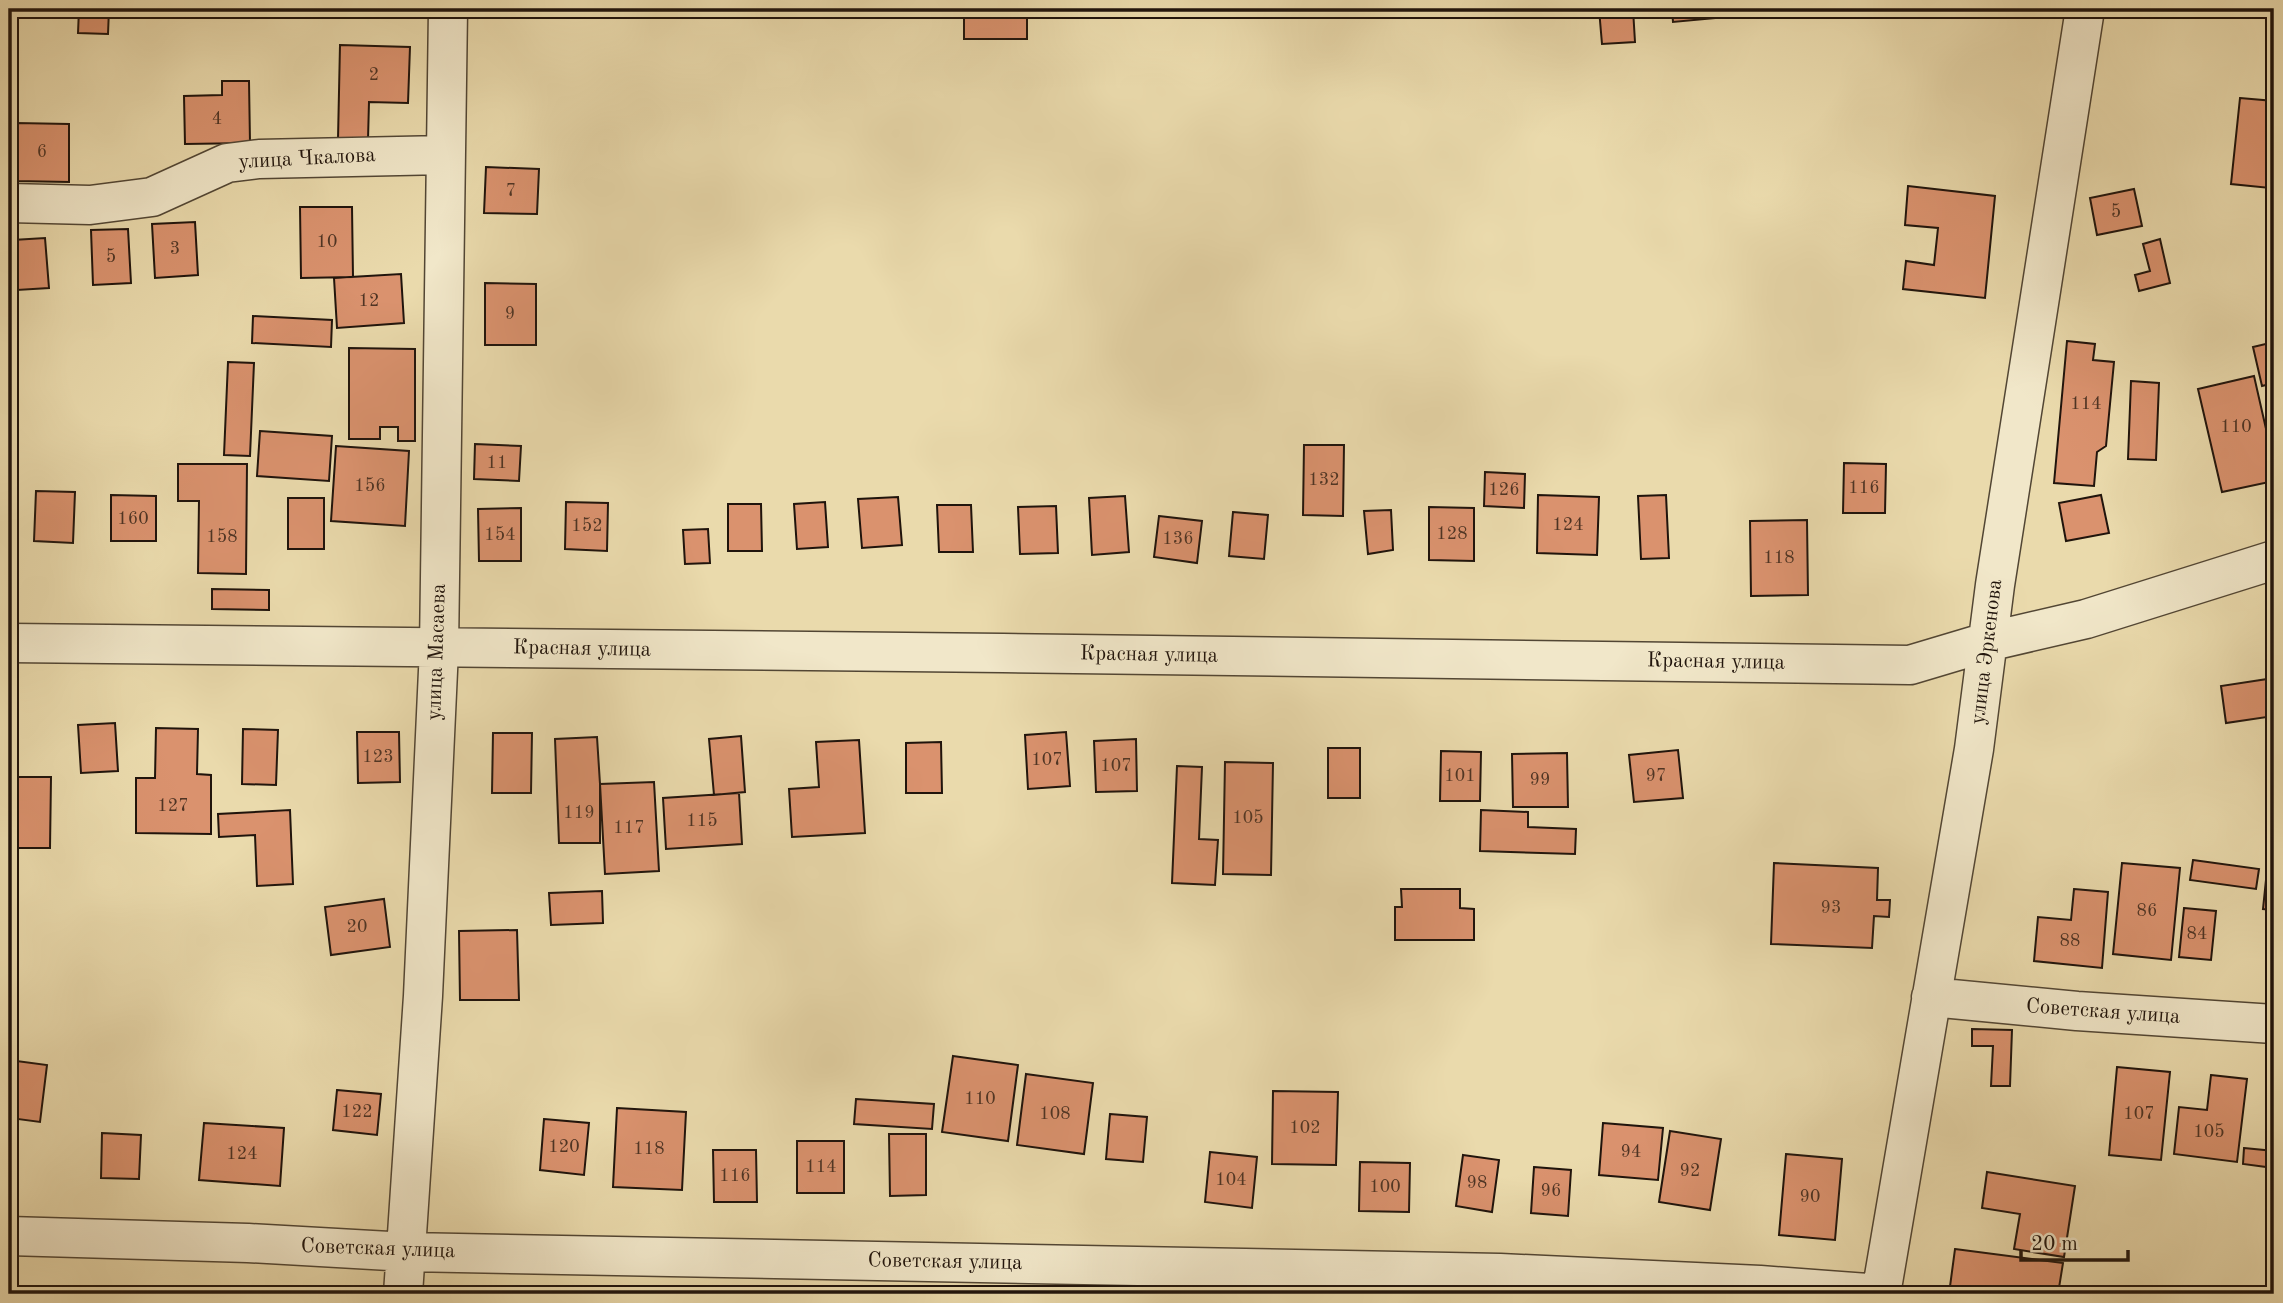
<svg xmlns="http://www.w3.org/2000/svg" width="2283" height="1303" viewBox="0 0 2283 1303" font-family="'Old Standard TT',serif">
<rect width="100%" height="100%" fill="#eadaac"/>
<filter id="stains"><feTurbulence type="fractalNoise" baseFrequency=".00286" numOctaves="4"/><feColorMatrix values="0 0 0 0 .2 0 0 0 0 .09 0 0 0 0 .02 0 0 0 .5 -.17"/></filter>
<radialGradient id="worn" r=".72"><stop offset=".6" stop-color="#630" stop-opacity="0"/><stop offset="1" stop-color="#630" stop-opacity=".3"/></radialGradient>
<!-- building -->
<path fill="#da926e" stroke="#20140c" stroke-width="2" d="M79 9H109L108 34 78 33Z
M964 9H1027V39H964Z
M1408 9H1488V14L1408 11Z
M1599 9H1633L1635 42 1602 44Z
M1672 9H1758V14L1673 22Z
M1767 9H1810V18L1767 17Z
M340 45 410 47 408 103 369 102 368 140 338 139Z
M222 81H249L250 143 185 144 184 96 222 95Z
M2240 98 2274 101V143L2270 188 2231 184Z
M16 123 69 124V182L16 181Z
M486 167 539 169 537 214 484 213Z
M1908 186 1995 196 1985 298 1903 289 1906 261 1934 265 1938 228 1905 225Z
M2134 189 2142 226 2097 235 2090 198Z
M300 207H352L353 277 301 278Z
M195 222 198 275 155 278 152 224Z
M128 229 131 283 93 285 91 230Z
M45 238 49 288 17 290 13 240Z
M2160 239 2170 283 2139 291 2135 275 2150 271 2143 244Z
M401 274 404 323 337 328 334 278Z
M485 283 536 284V345H485Z
M253 316 332 320 331 347 252 343Z
M2067 341 2095 344 2093 360 2114 362 2106 446 2097 452 2094 486 2054 483Z
M2274 342V383L2262 386 2253 347Z
M349 348 415 349V441H398V427H380V439H349Z
M228 362 254 363 250 456 224 455Z
M2254 376 2274 464V481L2222 492 2198 389Z
M2131 381 2159 383 2156 460 2128 459Z
M260 431 332 436 329 481 257 476Z
M475 444 521 446 519 481 474 479Z
M1304 445H1344L1343 516 1303 515Z
M336 446 409 451 405 526 331 521Z
M1844 463 1886 464 1885 513H1843Z
M178 464H247L246 574 198 573 199 501H178Z
M1485 472 1525 474 1524 508 1484 506Z
M36 491 75 492 73 543 34 541Z
M111 495 156 496V541H111Z
M1538 495 1599 497 1597 555 1537 553Z
M1666 495 1669 558 1641 559 1638 496Z
M2101 495 2109 533 2066 541 2059 503Z
M1125 496 1129 552 1092 555 1089 498Z
M898 497 902 545 862 548 858 499Z
M288 498H324V549H288Z
M566 502 608 503 607 551 565 549Z
M825 502 828 547 797 549 794 504Z
M728 504H761L762 551H728Z
M937 505H971L973 552H939Z
M1056 506 1058 553 1020 554 1018 507Z
M1429 507 1474 508V561L1429 560Z
M521 508V561H479L478 509Z
M1391 510 1393 550 1368 554 1364 511Z
M1233 512 1268 515 1264 559 1229 556Z
M1159 516 1202 521 1197 563 1154 557Z
M1807 520 1808 595 1751 596 1750 521Z
M708 529 710 563 685 564 683 530Z
M212 589 269 590V610L212 609Z
M2274 678V716L2226 723 2221 686Z
M115 723 118 771 81 773 78 725Z
M156 728 198 729 197 774 211 775V834L136 833V778H155Z
M243 729 278 730 276 785 242 784Z
M357 732H399L400 782 358 783Z
M1066 732 1070 786 1028 789 1025 735Z
M493 733H532L531 793H492Z
M741 736 745 792 714 795 709 739Z
M597 737 600 784V843H559L555 739Z
M1136 739 1137 791 1096 792 1094 741Z
M859 740 865 833 792 837 789 789 819 787 816 742Z
M941 742 942 793H906V743Z
M1328 748H1360V798H1328Z
M1678 750 1683 798 1634 802 1629 755Z
M1441 751 1481 752 1480 801H1440Z
M1567 753 1568 807H1513L1512 754Z
M1225 762 1273 763 1271 875 1223 874Z
M9 764H16V777H51L50 848H9Z
M1177 766 1202 767 1199 839 1218 840 1215 885 1172 883Z
M654 782 659 871 605 874 600 784Z
M739 793 742 844 666 849 663 798Z
M290 810 293 884 257 886 255 835 219 837 218 814Z
M1481 810 1528 812V827L1576 829 1575 854 1480 851Z
M2271 831H2274V910L2263 909Z
M2193 860 2259 869 2256 889 2190 880Z
M1774 863 1878 868 1877 900H1890L1889 917 1874 916 1872 948 1771 944Z
M2122 863 2180 868 2171 960 2113 954Z
M1401 889H1460V908L1474 909V940H1395V907H1402Z
M2074 889 2108 892 2102 968 2034 961 2038 917 2071 920Z
M602 891 603 923 551 925 549 893Z
M384 899 390 947 331 955 325 907Z
M2184 908 2216 911 2211 960 2179 957Z
M517 930 519 1000H460L459 931Z
M1972 1029 2012 1030 2010 1086H1991L1993 1046H1972Z
M953 1056 1018 1065 1008 1141 942 1132Z
M9 1060 47 1065 40 1122 10 1118 13 1089 9 1088Z
M2117 1067 2170 1072 2161 1160 2109 1155Z
M1026 1074 1093 1083 1084 1154 1017 1145Z
M2211 1075 2247 1079 2237 1162 2174 1154 2179 1107 2207 1110Z
M337 1090 381 1094 377 1135 333 1130Z
M1273 1091 1338 1092 1336 1165 1272 1164Z
M856 1099 934 1104 932 1129 854 1124Z
M617 1108 686 1112 682 1190 613 1187Z
M1110 1114 1147 1117 1143 1162 1106 1159Z
M544 1119 589 1123 584 1175 540 1170Z
M9 1122 17 1123 10 1180H9Z
M204 1123 284 1128 280 1186 199 1180Z
M1603 1123 1663 1128 1658 1180 1599 1175Z
M1670 1131 1721 1139 1710 1210 1659 1202Z
M102 1133 141 1135 139 1179 101 1178Z
M889 1134H926V1195L890 1196Z
M797 1141H844V1193H797Z
M2244 1148 2274 1151V1168L2243 1164Z
M713 1150H756L757 1202H714Z
M1210 1152 1257 1157 1252 1208 1205 1202Z
M1786 1154 1842 1159 1835 1240 1779 1235Z
M1463 1155 1499 1160 1492 1212 1456 1206Z
M1360 1162 1410 1163 1409 1212 1359 1211Z
M1534 1167 1571 1170 1568 1216 1531 1213Z
M1987 1172 2075 1186 2064 1257 2014 1249 2020 1214 1982 1208Z
M1955 1249 2063 1263 2058 1294H1949Z"/>
<g fill="none" stroke-linecap="round" stroke-linejoin="round">
<defs>
<path id="minor" d="M9 203 90 205 152 197 227 163 259 159 445 155
M9 643 1003 653 1910 665 1987 642 2086 619 2274 560
M1931 997 2077 1011 2274 1024
M9 1236 248 1243 407 1252 1500 1273 1760 1285 1881 1294
M403 1294 423 996 439 649 448 9
M1881 1294 1974 749 1995 585 2085 9"/>
</defs>
<!-- minor casing -->
<use href="#minor" stroke="#524634" stroke-width="41"/>
<!-- minor -->
<use href="#minor" stroke="#f1e7c9" stroke-width="38"/>
</g>
<g text-anchor="middle" dominant-baseline="central" stroke-width="6" stroke-linejoin="round" paint-order="stroke">
<!-- number labels -->
<g font-size="18" fill="#4e3424">
<text x="374" y="75">2</text>
<text x="217" y="119">4</text>
<text x="42" y="152">6</text>
<text x="511" y="191">7</text>
<text x="2116" y="212">5</text>
<text x="327" y="242">10</text>
<text x="175" y="249">3</text>
<text x="111" y="257">5</text>
<text x="369" y="301">12</text>
<text x="510" y="314">9</text>
<text x="2086" y="404">114</text>
<text x="2236" y="427">110</text>
<text x="497" y="463">11</text>
<text x="1324" y="480">132</text>
<text x="370" y="486">156</text>
<text x="1864" y="488">116</text>
<text x="1504" y="490">126</text>
<text x="133" y="519">160</text>
<text x="1568" y="525">124</text>
<text x="587" y="526">152</text>
<text x="1452" y="534">128</text>
<text x="500" y="535">154</text>
<text x="222" y="537">158</text>
<text x="1178" y="539">136</text>
<text x="1779" y="558">118</text>
<text x="378" y="757">123</text>
<text x="1047" y="760">107</text>
<text x="1116" y="766">107</text>
<text x="1460" y="776">101</text>
<text x="1656" y="776">97</text>
<text x="1540" y="780">99</text>
<text x="173" y="806">127</text>
<text x="579" y="813">119</text>
<text x="1248" y="818">105</text>
<text x="702" y="821">115</text>
<text x="629" y="828">117</text>
<text x="1831" y="908">93</text>
<text x="2147" y="911">86</text>
<text x="357" y="927">20</text>
<text x="2197" y="934">84</text>
<text x="2070" y="941">88</text>
<text x="980" y="1099">110</text>
<text x="357" y="1112">122</text>
<text x="1055" y="1114">108</text>
<text x="2139" y="1114">107</text>
<text x="1305" y="1128">102</text>
<text x="2209" y="1132">105</text>
<text x="564" y="1147">120</text>
<text x="649" y="1149">118</text>
<text x="1631" y="1152">94</text>
<text x="242" y="1154">124</text>
<text x="821" y="1167">114</text>
<text x="1690" y="1171">92</text>
<text x="735" y="1176">116</text>
<text x="1231" y="1180">104</text>
<text x="1477" y="1183">98</text>
<text x="1385" y="1187">100</text>
<text x="1551" y="1191">96</text>
<text x="1810" y="1197">90</text>
</g>
<!-- street labels -->
<g font-size="21" fill="#20140c" stroke="#f1e7c9">
<text transform="translate(307 159) rotate(-3)">улица Чкалова</text>
<text transform="translate(582 649) rotate(1)">Красная улица</text>
<text transform="translate(437 652) rotate(-88)">улица Масаева</text>
<text transform="translate(1987 652) rotate(-83)">улица Эркенова</text>
<text transform="translate(1149 655) rotate(1)">Красная улица</text>
<text transform="translate(1716 662) rotate(1)">Красная улица</text>
<text transform="translate(2103 1012) rotate(4)">Советская улица</text>
<text transform="translate(378 1249) rotate(2)">Советская улица</text>
<text transform="translate(945 1262) rotate(1)">Советская улица</text>
</g>
</g>
<!-- margin -->
<rect width="2283" height="1303" fill="none" stroke="#eadaac" stroke-width="35"/>
<rect x="10" y="10" width="2262" height="1282" fill="none" stroke="#20140c" stroke-width="3.5"/>
<rect x="18" y="18" width="2248" height="1268" fill="none" stroke="#20140c" stroke-width="2"/>
<!-- scale -->
<path d="M2021 1250v10h107v-10" fill="none" stroke="#20140c" stroke-width="3.5"/>
<text x="2031" y="1250" font-size="21" fill="#20140c" stroke="#f1e7c9" stroke-width="5" paint-order="stroke">20 m</text>
<rect width="100%" height="100%" filter="url(#stains)"/>
<rect width="100%" height="100%" fill="url(#worn)"/>
</svg>
